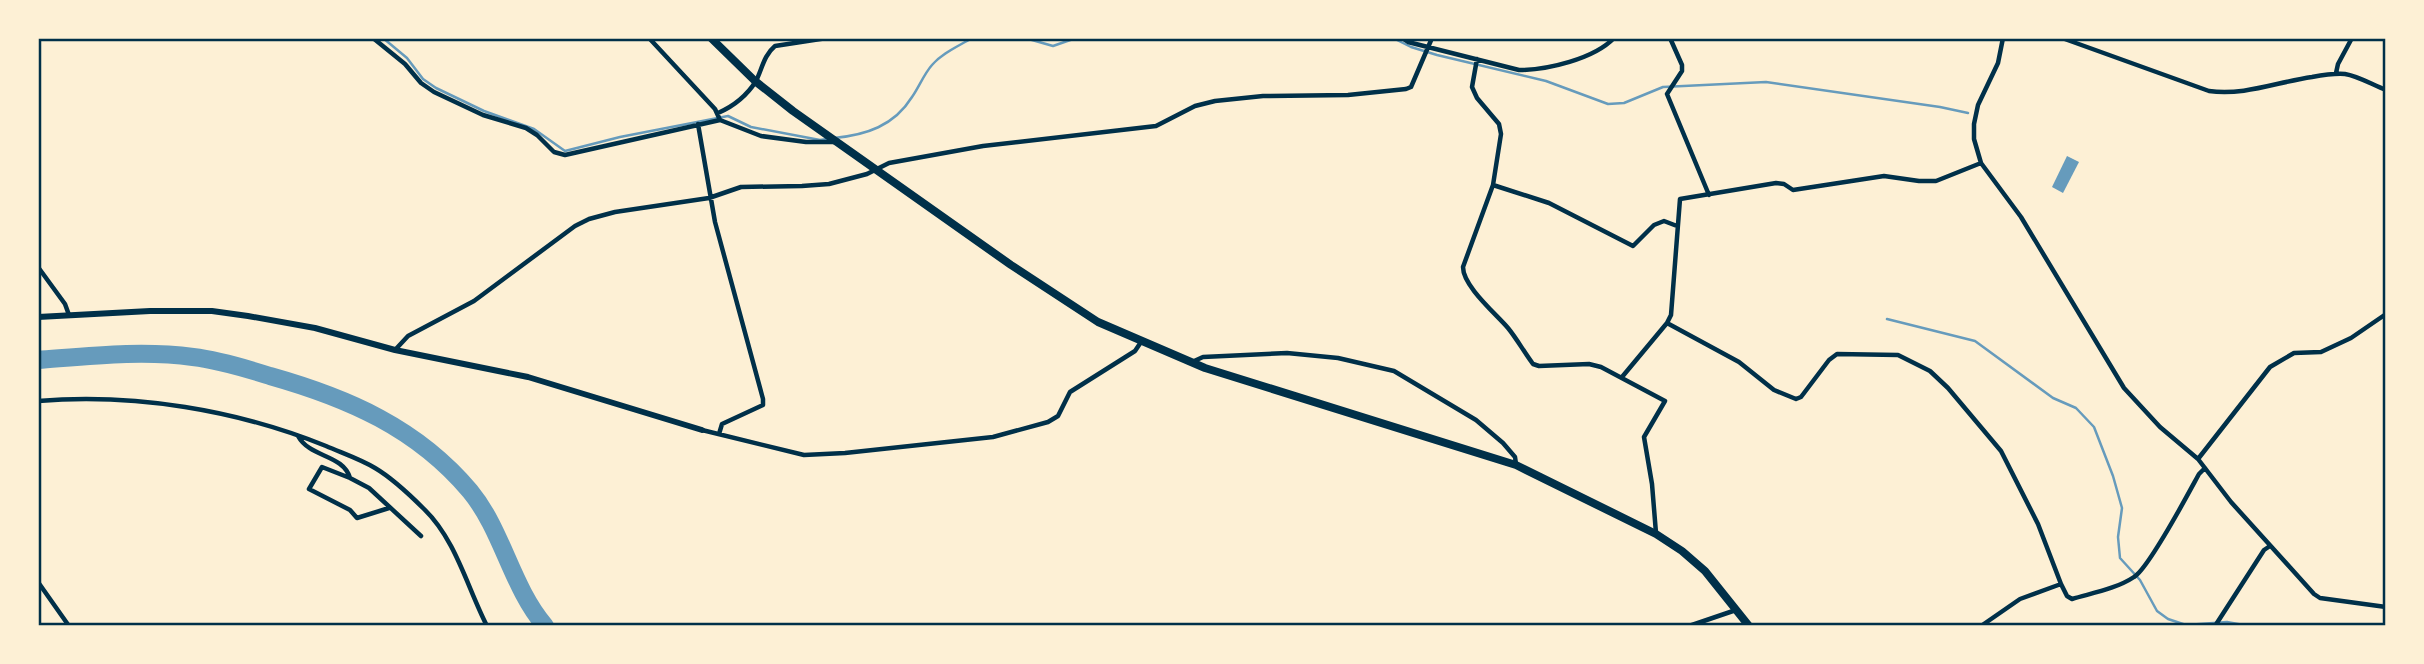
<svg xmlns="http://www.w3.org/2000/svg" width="2424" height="664" viewBox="0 0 2424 664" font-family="'PT Sans Narrow',sans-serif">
<rect width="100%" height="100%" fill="#fdf0d5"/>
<!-- water -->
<path fill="#669bbc" d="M2067 156 2079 162 2063 193 2052 187Z"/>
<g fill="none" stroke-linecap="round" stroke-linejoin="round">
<!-- stream -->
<path stroke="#669bbc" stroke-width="2.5" d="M383 38 407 58 423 79 436 88 484 111 534 129 565 151 620 137 728 116 751 127 820 140 827 139
M1025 38 1053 46 1076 38
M1393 38 1411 47 1437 55 1546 81 1608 104 1624 103 1663 87 1766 82 1940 107 1968 113
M834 138C866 135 894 126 912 97 919 87 924 74 932 65 942 53 959 46 972 38
M1887 319 1975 341 2053 398 2076 408 2094 427 2113 476 2122 508 2118 537 2120 558 2140 580 2157 611 2168 619 2186 625 2227 622 2249 626"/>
<!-- river -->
<path stroke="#669bbc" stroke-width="18" d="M38 360C90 356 142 350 193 357 219 360 245 368 270 376 348 398 417 428 470 491 503 531 511 586 545 626"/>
<!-- minor -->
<path stroke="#003049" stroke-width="4.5" d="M373 38 405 64 421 83 434 92 483 115 526 128 537 135 554 152 565 155 720 120 761 136 806 142H835
M649 38 715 109 720 120
M1402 38 1408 42 1519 70C1547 70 1594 59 1614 38
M1670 38 1682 65V71L1667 94 1709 195
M2003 38 1998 63 1978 105 1974 124V139L1981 163 2021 217 2124 388 2160 427 2198 459 2231 502 2314 594 2320 598 2386 607
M2062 38 2209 91C2244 96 2277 82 2312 77 2323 75 2334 73 2345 74 2358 76 2373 85 2386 90
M1477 59 1472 87 1477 98 1499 124 1501 134 1493 185 1463 267C1463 286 1495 313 1508 328 1517 339 1524 352 1533 364L1539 366 1589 364 1601 367 1665 401 1644 437 1652 484 1656 533
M2336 73 2338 64 2352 38
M718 113C734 106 746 97 756 81 762 69 764 55 775 46L827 38
M698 124 715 222 763 399V405L722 424 719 434
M1493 185 1549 203 1633 246 1654 225 1664 221 1677 226
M38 267 65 304 69 315
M1667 323 1739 362 1774 390 1796 399 1801 397 1829 360 1837 354 1898 355 1930 371 1948 388 2001 451 2038 524 2061 584
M395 350 408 336 474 301 575 226 589 219 615 212 709 198 741 187 802 186 829 184 867 174 889 163 983 146 1156 126 1195 106 1215 101 1263 96 1348 95 1406 89 1411 87 1432 38
M1192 362 1203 357 1287 353 1338 358 1394 371 1476 420 1503 443 1515 457 1516 464
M1622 377 1667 323 1671 315 1680 199 1776 183 1784 184 1793 190 1884 176 1919 181H1936L1981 163
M38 401C135 393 237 410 326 446 342 453 360 459 375 468 392 478 410 495 424 509 456 540 467 587 487 626
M702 430 804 455 845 453 993 437 1048 422 1058 416 1070 392 1135 351 1141 342
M298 436C310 458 343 454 350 478L369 488 421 536
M2198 459 2270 367 2294 353 2321 352 2351 338 2386 314
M350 478 322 467 309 489 350 510 357 518 389 508
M38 582 69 626
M1689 626 1736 610
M1981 626 2020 599 2061 584 2067 596 2072 599C2092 593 2116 589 2134 577 2149 568 2188 494 2199 474L2205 468
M2215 626 2264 550 2270 546"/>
<!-- tertiary -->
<path stroke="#003049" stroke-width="6" d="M38 317 150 311H212L248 316 315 328 395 350 528 377 702 430"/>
<!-- primary -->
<path stroke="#003049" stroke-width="8" d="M711 38 755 81 793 111 1011 265 1098 322 1205 368 1516 465 1656 534 1682 551 1705 571 1749 626"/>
</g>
<!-- border -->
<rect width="2424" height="664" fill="none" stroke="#fdf0d5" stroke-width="80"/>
<rect x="40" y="40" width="2344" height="584" fill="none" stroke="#003049" stroke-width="2.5"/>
</svg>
